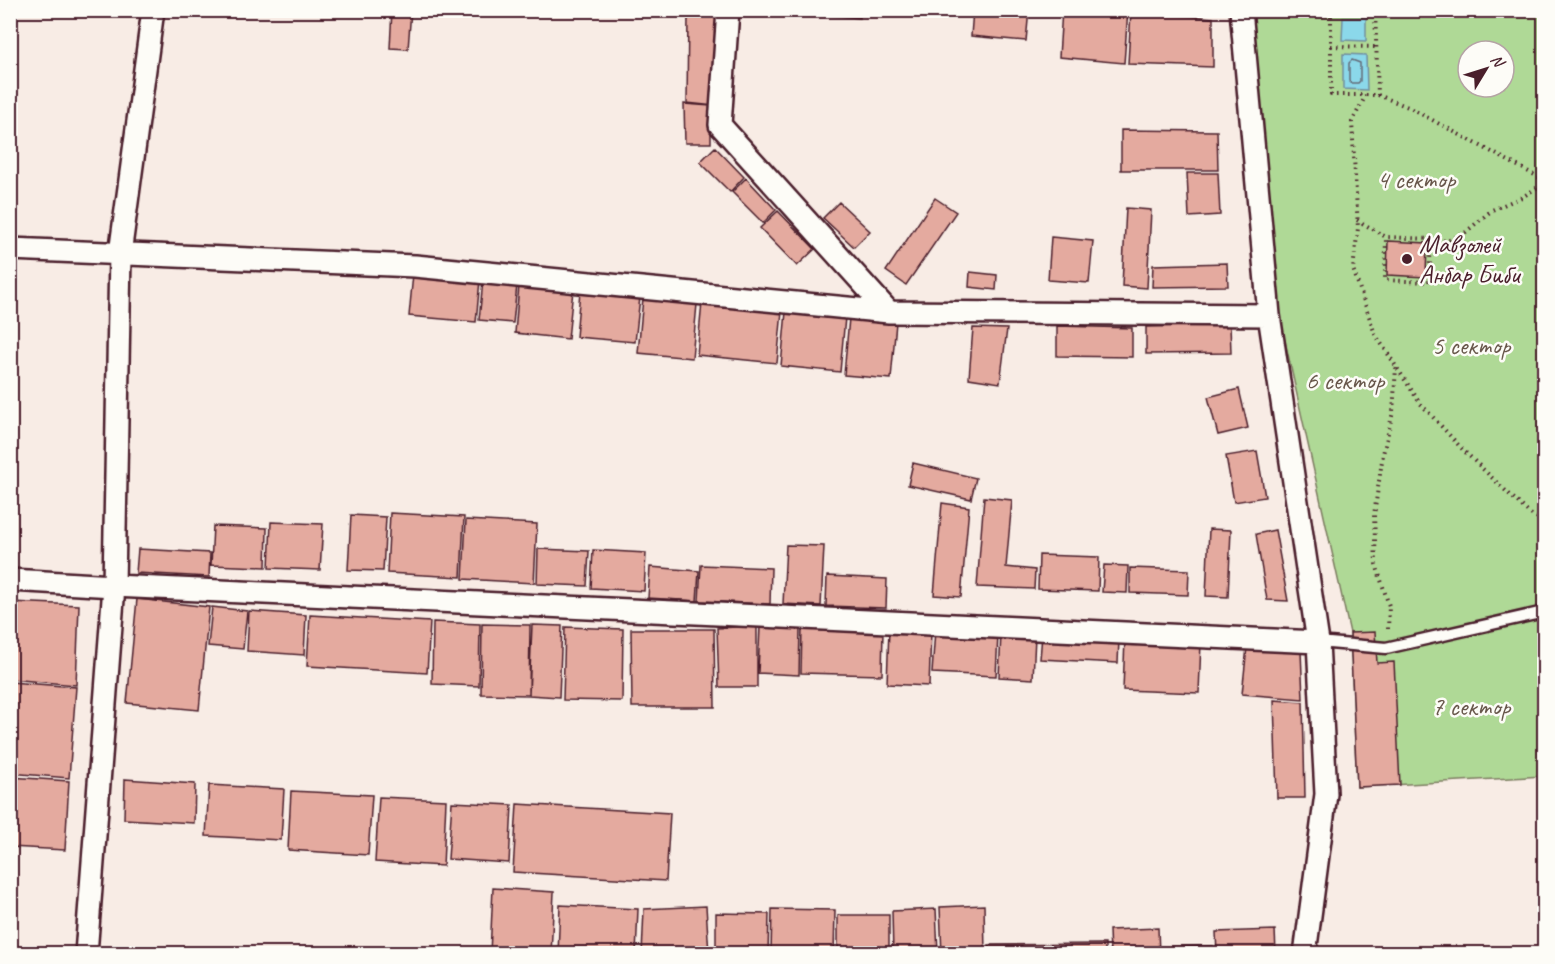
<svg xmlns="http://www.w3.org/2000/svg" width="1555" height="964" viewBox="0 0 1555 964" font-family="Caveat,sans-serif">
<rect width="100%" height="100%" fill="#f8ece5"/>
<filter id="ink" filterUnits="userSpaceOnUse"><feTurbulence type="fractalNoise" baseFrequency=".0167" numOctaves="2"/><feDisplacementMap in="SourceGraphic" scale="12" xChannelSelector="R" yChannelSelector="G"/><feConvolveMatrix kernelMatrix="1 2 1 2 8 2 1 2 1" color-interpolation-filters="sRGB"/></filter>
<g filter="url(#ink)">
<!-- green -->
<path fill="#afd996" stroke="#7c7c60" stroke-width="1.5" fill-rule="evenodd" d="M1252 11H1544V776L1357 787 1350 633 1279 314ZM1468 51H1504V87H1468Z"/>
<!-- water -->
<path fill="#8bd8ea" stroke="#718e9e" stroke-width="1.5" d="M1343 18H1366V41L1342 40Z
M1343 54 1366 55 1367 90 1343 89Z"/>
<g fill="none" stroke-linecap="round" stroke-linejoin="round">
<!-- shore -->
<path stroke="#646977" stroke-width="1.5" d="M1352 60 1360 63V81L1358 83H1351L1349 81V63Z"/>
</g>
<!-- building -->
<path fill="#e4aa9f" stroke="#4a1f2b" stroke-width="1.5" d="M392 10H411L408 49 390 48Z
M662 10H721L715 106 687 103 688 16Z
M816 10H860V18L816 14Z
M911 10H966V15Z
M973 10H1029L1026 41 971 36Z
M1062 10H1128L1124 63 1059 57Z
M1131 11 1213 18V67L1128 64Z
M684 104 711 106V143H685Z
M1121 130 1217 131 1218 170H1121Z
M715 147 744 177 730 192 700 162Z
M1187 173H1218L1220 215 1189 217Z
M746 178 776 210 763 223 732 192Z
M935 198 956 212 906 285 886 271Z
M839 202 870 231 854 247 823 218Z
M1126 208 1151 210 1147 288 1122 286Z
M778 211 815 249 797 266 760 228Z
M1051 237 1093 241 1089 283 1048 280Z
M1388 241 1427 243 1426 277 1387 275Z
M1227 263 1228 286 1152 287 1153 265Z
M970 272 997 275 996 290 969 287Z
M413 274 480 280 476 322 409 316Z
M483 281 517 285 513 323 479 320Z
M519 285 573 290 568 339 515 333Z
M580 291 640 297 635 342 576 337Z
M643 298 697 304 692 358 638 353Z
M702 303 782 311 777 363 697 355Z
M786 312 845 317 840 372 781 366Z
M849 318 896 322 891 379 844 375Z
M1230 325 1231 353 1146 354V327Z
M1057 326 1132 328V357L1057 356Z
M973 328 1007 329 1000 383 969 378Z
M1239 389 1248 428 1218 435 1208 397Z
M1257 451 1265 497 1234 502 1226 456Z
M913 463 976 478 971 499 908 485Z
M984 497 1012 500 1006 567 1035 570 1034 589 977 587Z
M942 503 969 507 961 597 934 595Z
M390 513 464 517 461 577 387 573Z
M351 515 386 517 383 571 348 570Z
M466 520 537 524 534 583 463 579Z
M271 522 323 524 320 570 269 568Z
M213 526 267 528 266 567 211 565Z
M1209 529 1231 530 1228 597 1206 596Z
M1275 530 1288 601 1267 600 1256 534Z
M786 545 824 546 821 606 783 604Z
M138 549 210 553 209 577 136 573Z
M538 549 589 551 587 586 537 584Z
M593 550 646 553 644 591 591 588Z
M1039 555 1099 557 1098 591 1038 589Z
M701 565 771 568 770 604 699 601Z
M1104 565 1128 566 1127 593 1102 592Z
M650 567 699 571 697 601 648 598Z
M1130 568 1189 570 1188 595 1130 593Z
M827 576 887 579 886 608 826 606Z
M137 599 209 607 199 710 127 703Z
M10 602 79 605 76 685 10 679Z
M212 607 247 611 243 649 208 646Z
M249 611 306 615 304 655 247 651Z
M310 615 430 622 427 673 307 666Z
M433 622 480 624 479 686 432 684Z
M482 624 530 625 529 695 481 694Z
M532 625 562 626 559 697 529 695Z
M757 626V687H719L717 628Z
M760 626 800 628 799 675 758 673Z
M565 627 623 629 622 701 563 700Z
M802 628 883 630 882 675 801 673Z
M631 629H714L715 707H632Z
M889 629 931 631 929 686 887 684Z
M935 630 998 634 996 676 932 673Z
M1375 632 1377 663 1394 662 1400 785 1357 787 1350 633Z
M1001 634 1035 636 1033 679 999 677Z
M1042 635 1119 639 1118 663 1040 659Z
M1125 639 1201 642 1199 693 1123 690Z
M1247 647 1301 652 1303 699 1242 694Z
M10 682 76 687 69 778 10 773Z
M1274 700 1303 702 1305 798H1277Z
M10 777 69 781 65 850 10 847Z
M125 779 195 784 194 823 124 819Z
M209 785 284 789 281 840 206 836Z
M291 791 372 795 368 855 288 850Z
M379 797 446 800 443 866 375 862Z
M452 802 512 805 509 863 448 859Z
M517 804 670 813 666 881 513 872Z
M493 888 554 892 551 954H490Z
M560 905 638 909 636 954H558Z
M984 905 985 954H942L940 907Z
M706 906 709 954H642L644 909Z
M772 909 835 910 834 954H771Z
M936 909 938 954H893L892 911Z
M716 913 769 914 768 954H716Z
M838 915H889V954H838Z
M1158 928 1159 954H1110L1109 930Z
M1275 930 1276 954H1217L1216 932Z
M1105 944V954H990L989 945Z
M1213 946V954H1162V947Z"/>
<g fill="none" stroke-linecap="round" stroke-linejoin="round">
<defs>
<path id="lane" d="M1318 642 1386 648 1544 612"/>
<path id="street" d="M728 10 720 125 889 312
M1241 10 1269 315 1318 642 1326 794 1305 954
M10 249 415 266 889 312 1269 315
M10 580 114 586 1318 642
M86 954 114 586 120 254 153 10"/>
</defs>
<!-- lane casing -->
<use href="#lane" stroke="#4a1f2b" stroke-width="15"/>
<!-- street casing -->
<use href="#street" stroke="#4a1f2b" stroke-width="26"/>
<!-- path -->
<path stroke="#4a1f2b" stroke-width="4" stroke-dasharray="1.5 4.5" stroke-linecap="butt" d="M1331 10V95H1378L1408 107 1544 180
M1375 10 1378 95
M1331 46 1376 47
M1366 95 1352 122 1358 228 1353 269 1375 334 1420 403 1464 451 1530 514 1544 521
M1357 220 1386 237 1431 239 1429 282 1385 280 1386 237
M1431 239 1447 241 1466 232 1492 210 1524 196 1544 183
M1388 629 1389 606 1376 564 1374 515 1383 454 1393 412 1396 368"/>
<!-- lane -->
<use href="#lane" stroke="#fdfcf7" stroke-width="10"/>
<!-- street -->
<use href="#street" stroke="#fdfcf7" stroke-width="21"/>
</g>
</g>
<!-- markers -->
<circle fill="#4a1f2b" stroke="#fdfcf7" stroke-width="2" cx="1407" cy="259" r="6"/>
<g text-anchor="middle" dominant-baseline="central" stroke-width="5" stroke-linejoin="round" paint-order="stroke">
<!-- park labels -->
<g font-size="26" fill="#68574b" stroke="#fdfcf7">
<text x="1416" y="179">4 сектор</text>
<text x="1471" y="345">5 сектор</text>
<text x="1345" y="380">6 сектор</text>
<text x="1471" y="706">7 сектор</text>
</g>
<!-- poi labels -->
<g font-size="26" fill="#4a1f2b" stroke="#fdfcf7" text-anchor="start">
<text x="1419" y="244">Мавзолей<tspan x="1419" dy="30">Анбар Биби</tspan></text>
</g>
</g>
<!-- margin -->
<rect width="1555" height="964" fill="none" stroke="#fdfcf7" stroke-width="36"/>
<rect x="18" y="18" width="1519" height="928" fill="none" stroke="#4a1f2b" stroke-width="2" filter="url(#ink)"/>
<!-- north arrow -->
<g transform="translate(1486 69) rotate(52)"><circle r="28" fill="#fdfcf7" stroke="#b5a4a5" stroke-width="1.5"/>
<path d="M0-4.5L10 22L0 15L-10 22Z" fill="#4a1f2b"/>
<text y="-9" font-size="16" font-weight="bold" text-anchor="middle" fill="#4a1f2b">N</text>
</g>
</svg>
